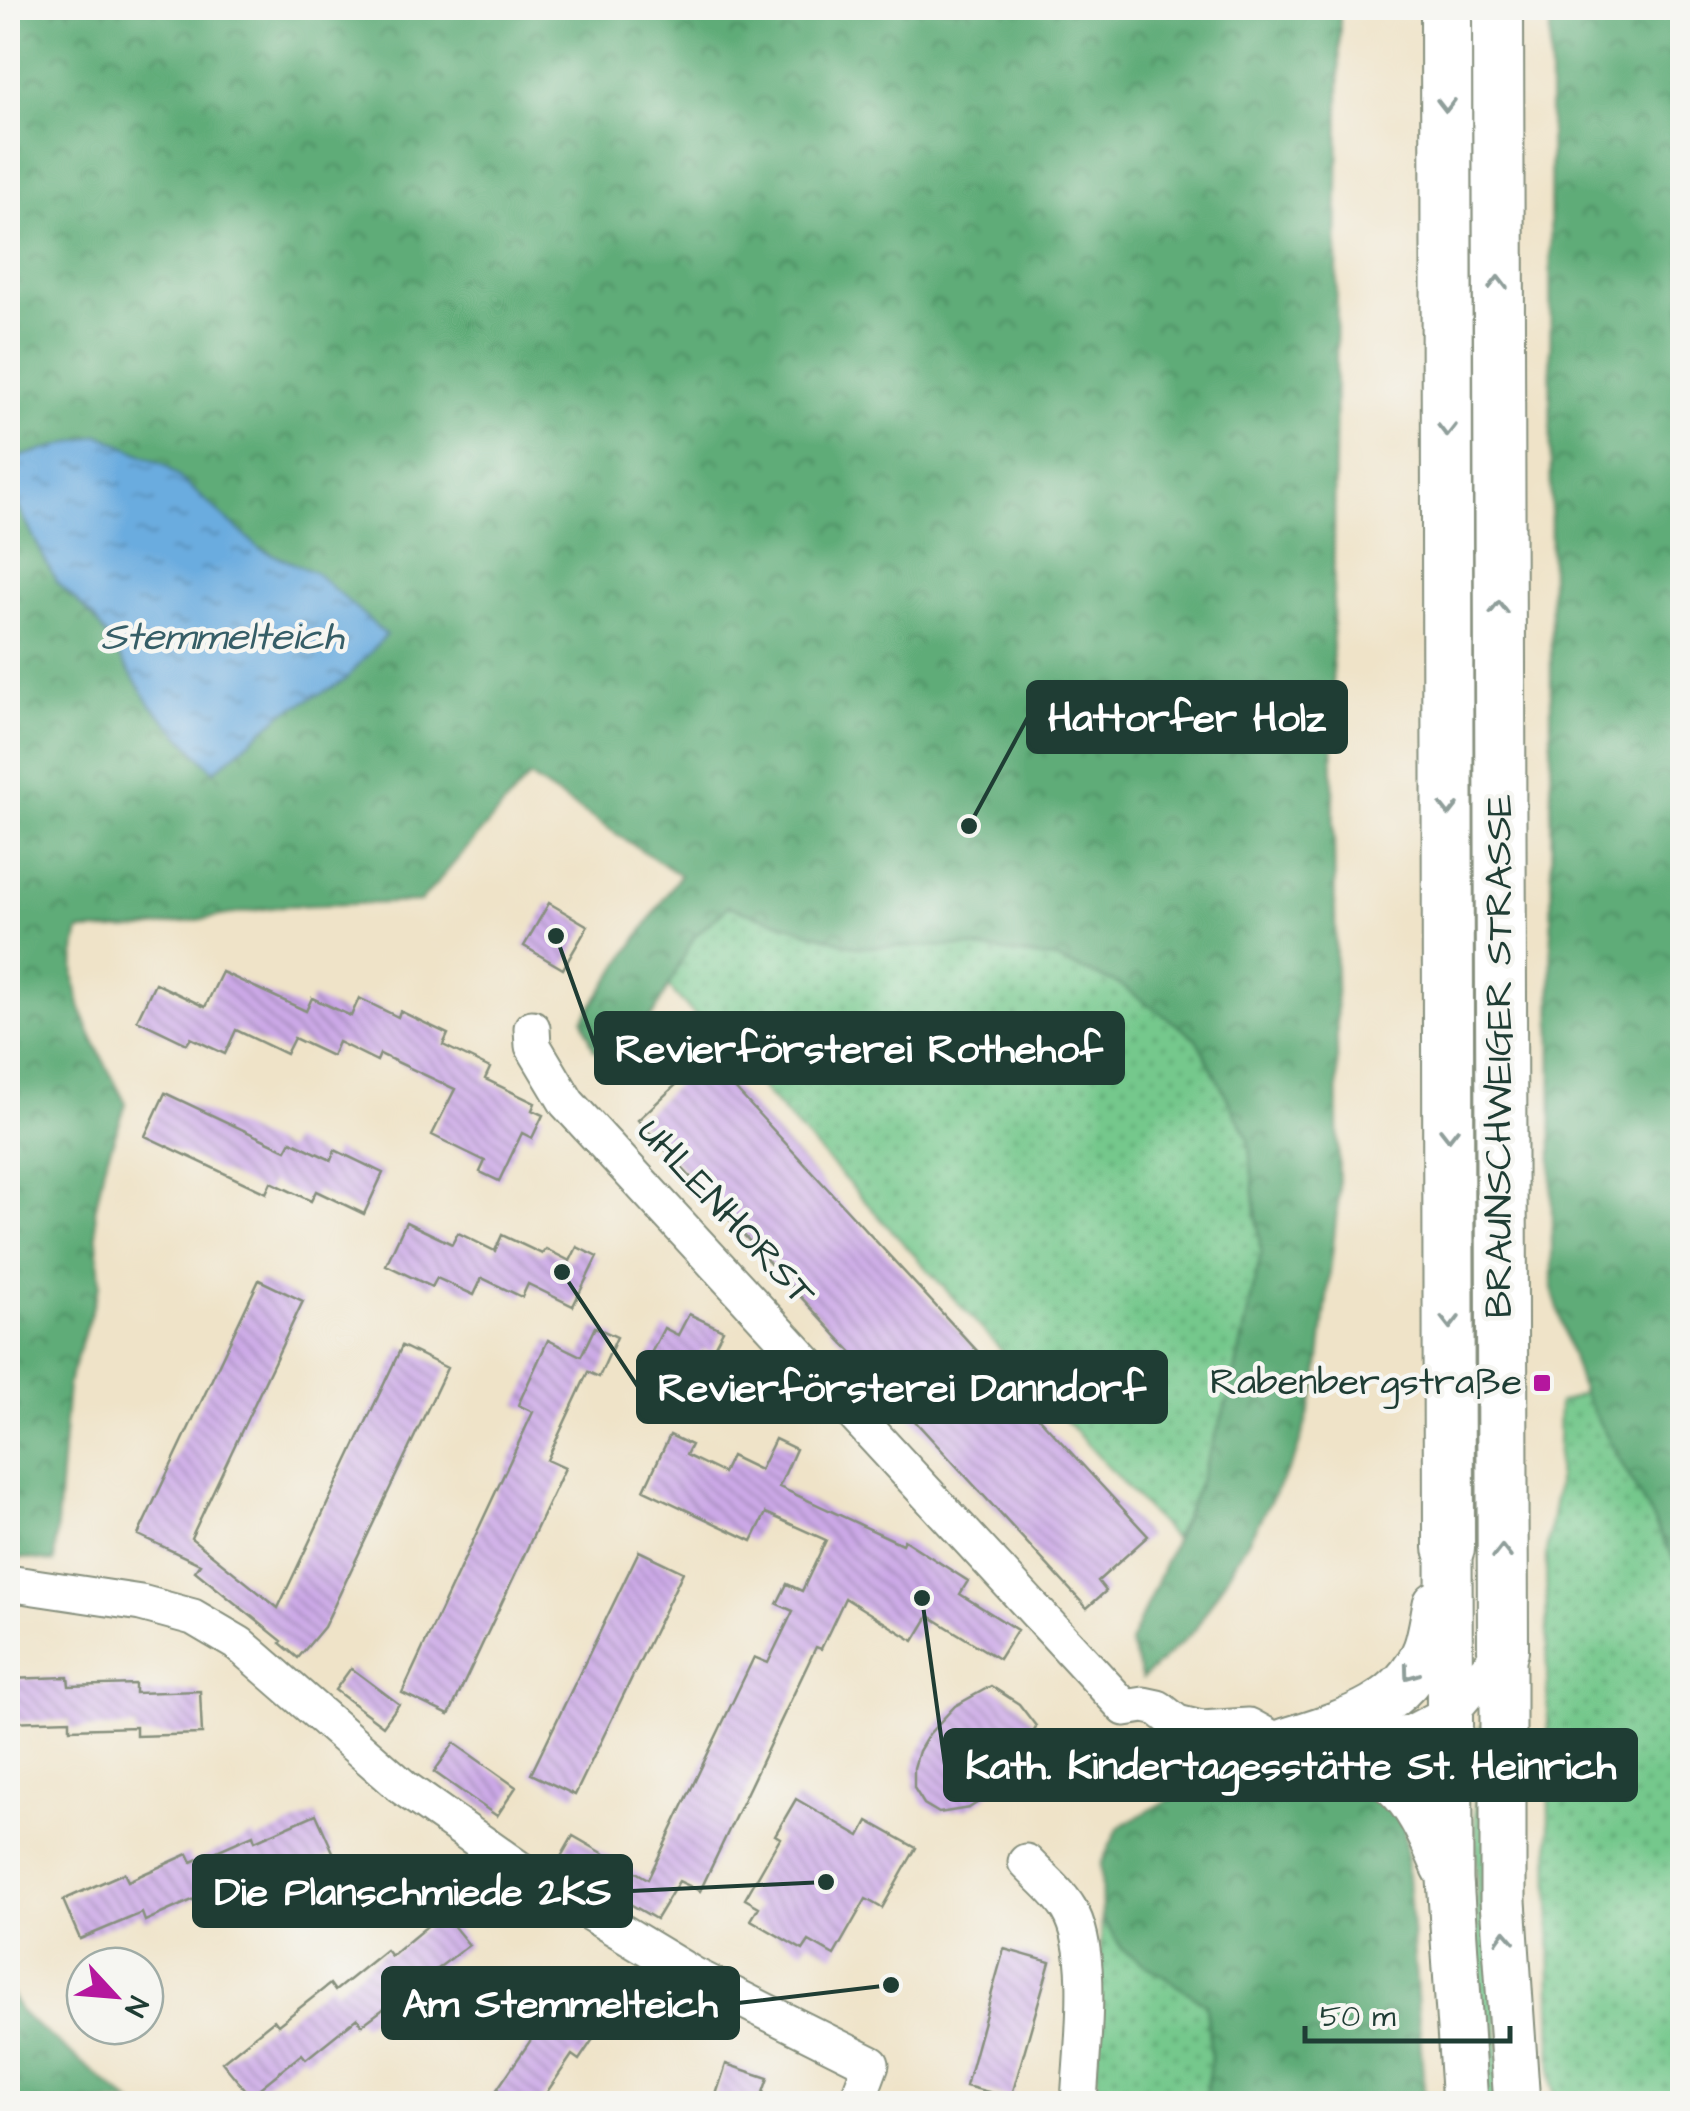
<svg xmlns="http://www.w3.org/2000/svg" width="1690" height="2111" viewBox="0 0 1690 2111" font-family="'Architects Daughter',sans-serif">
<defs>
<pattern id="grass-dots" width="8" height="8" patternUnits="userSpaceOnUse" patternTransform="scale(2.5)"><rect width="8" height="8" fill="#74c88c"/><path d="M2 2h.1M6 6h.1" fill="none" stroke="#5fa473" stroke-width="1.8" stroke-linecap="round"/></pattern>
<pattern id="forest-crowns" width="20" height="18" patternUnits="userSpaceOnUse" patternTransform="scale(2.5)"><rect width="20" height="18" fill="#5fac78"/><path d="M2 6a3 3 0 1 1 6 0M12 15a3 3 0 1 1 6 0" fill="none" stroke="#4e8d63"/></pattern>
<pattern id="water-ripples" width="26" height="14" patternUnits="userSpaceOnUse" patternTransform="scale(2.5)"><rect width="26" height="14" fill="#6bacdf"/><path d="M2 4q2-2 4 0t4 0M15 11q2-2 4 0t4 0" fill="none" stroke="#578db6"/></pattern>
<pattern id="building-back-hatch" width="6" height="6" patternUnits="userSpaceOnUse" patternTransform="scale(2.5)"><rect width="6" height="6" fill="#cca9e7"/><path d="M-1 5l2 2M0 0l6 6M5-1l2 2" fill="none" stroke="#a58bbc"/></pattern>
</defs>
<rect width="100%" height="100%" fill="#f6f6f2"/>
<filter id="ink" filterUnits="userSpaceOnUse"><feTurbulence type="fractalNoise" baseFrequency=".01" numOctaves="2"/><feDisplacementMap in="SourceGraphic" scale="20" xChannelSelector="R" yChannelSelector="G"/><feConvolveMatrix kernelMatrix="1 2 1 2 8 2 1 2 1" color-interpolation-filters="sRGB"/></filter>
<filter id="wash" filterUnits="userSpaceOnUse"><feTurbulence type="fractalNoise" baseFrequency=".0048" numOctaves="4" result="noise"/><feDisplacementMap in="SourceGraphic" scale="40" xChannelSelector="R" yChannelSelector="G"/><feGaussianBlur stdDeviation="2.25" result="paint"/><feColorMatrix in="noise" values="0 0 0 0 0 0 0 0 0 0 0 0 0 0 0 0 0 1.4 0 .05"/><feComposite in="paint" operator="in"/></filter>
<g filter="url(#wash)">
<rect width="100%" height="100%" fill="#efe3c8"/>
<!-- grass -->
<path fill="url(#grass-dots)" stroke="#4a8260" stroke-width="2.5" d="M728 906 857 947 964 946 1056 959 1121 985 1196 1038 1248 1138 1261 1254 1231 1391 1198 1487 1174 1539 668 986 694 937Z
M1583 1393 1682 1573V2103L1556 2104 1552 2083 1546 1553 1557 1487 1559 1403Z
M1493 1717 1499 2103H1481L1478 2087 1475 1731Z
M1102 1918 1123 1950 1206 2004 1211 2059 1204 2103 1098 2104 1096 2063Z"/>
<!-- forest -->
<path fill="url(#forest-crowns)" stroke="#3f7456" stroke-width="2.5" d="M8 8H1340L1332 709 1339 1193 1317 1385 1296 1455 1248 1541 1195 1630 1142 1679 1130 1643 1198 1487 1231 1391 1261 1254 1248 1138 1196 1038 1121 985 1056 959 964 946 857 947 728 906 694 937 656 1010 621 1059 594 1050 583 1019 680 875 529 777 420 902 282 906 141 929 79 931C61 997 98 1047 126 1104L104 1166 95 1211 100 1284 68 1384 54 1562 8 1556V473L11 492 56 581 95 619 151 705 214 771 283 713 344 681 316 573 260 549 165 465 99 435 8 460Z
M1550 8H1682V1573L1583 1393 1552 1289Z
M1327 1774 1376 1793 1404 1824 1425 2103H1204L1211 2059 1206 2004 1123 1950 1102 1918 1101 1864 1119 1827 1191 1788Z
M8 1988 21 2013 131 2103H8Z"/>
<!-- water -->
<path fill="url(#water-ripples)" stroke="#45748a" stroke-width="2.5" d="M99 435 165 465 260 549 316 573 386 635 344 681 283 713 214 771 151 705 95 619 56 581 11 492 8 460Z"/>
<g id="blocks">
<!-- building -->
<path fill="url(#building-back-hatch)" d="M549 903 588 926 563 969 524 946Z
M222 972 306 1011 312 998 351 1016 359 998 398 1017 400 1011 448 1034 443 1045 490 1068 485 1079 535 1103 532 1110 543 1115 532 1138 522 1133 499 1181 480 1172 485 1161 432 1135 455 1089 380 1054 377 1061 338 1042 332 1056 294 1038 286 1054 236 1030 225 1054 191 1038 187 1044 137 1020 155 983 205 1007Z
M706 1057 1148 1536 1098 1581 1106 1591 1087 1608 638 1120 677 1084 671 1077 689 1060 695 1067Z
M165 1093 286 1150 291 1141 331 1160 335 1150 383 1173 364 1214 316 1191 311 1201 271 1182 266 1193 145 1136Z
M406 1222 452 1244 458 1233 495 1251 502 1235 542 1254 546 1249 570 1261 577 1247 597 1257 573 1306 528 1284 522 1297 482 1278 474 1295 437 1278 432 1287 386 1265Z
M259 1280 303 1301 191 1538 278 1608 402 1346 447 1368 324 1627 298 1658 280 1643 282 1641 195 1571 200 1564 138 1535Z
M689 1314 723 1330 711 1353 703 1349 687 1382 646 1363 664 1328 678 1335Z
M595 1327 617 1337 599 1377 588 1372 547 1460 565 1468 449 1715 402 1693 533 1412 518 1405 548 1340 581 1356Z
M670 1435 691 1445 686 1455 723 1473 731 1456 760 1470 775 1439 796 1449 779 1487 902 1544 904 1540 968 1581 960 1594 1017 1630 999 1659 929 1616 914 1641 845 1598 821 1649 816 1647 700 1891 679 1881 656 1919 558 1862 573 1836 648 1879 754 1657 768 1663 793 1611 777 1604 787 1584 802 1591 826 1540 766 1513 752 1541 644 1490Z
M639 1551 683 1572 575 1795 531 1774Z
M351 1668 399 1704 383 1726 335 1690Z
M68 1677 69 1686 135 1684V1693L200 1691 202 1734 136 1736V1727L70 1729V1720L8 1722V1679Z
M991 1686 1019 1704 1036 1726 1030 1743 1010 1773 983 1799 969 1808 939 1813 924 1804 914 1788V1768L919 1751 929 1734 955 1706Z
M454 1743 516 1787 497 1816 434 1772Z
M796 1799 860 1836 868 1821 916 1848 882 1908 866 1899 834 1955 809 1941 803 1950 751 1920 759 1907 745 1899 780 1838 775 1835Z
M316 1814 334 1854 273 1881 270 1875 210 1902 206 1894 145 1921 142 1913 80 1939 63 1900 124 1873 128 1881 188 1854 192 1862 253 1835 255 1841Z
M443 1913 469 1945 362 2025 357 2018 306 2059 302 2054 250 2096 222 2062 274 2020 278 2025 330 1984 335 1991 386 1950 391 1956Z
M1004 1949 1050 1962 1011 2098 966 2086Z
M582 1981 616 2005 579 2060 572 2055 539 2104H487L537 2031 544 2036Z
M726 2064 768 2078 759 2104H713Z"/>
</g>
</g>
<g filter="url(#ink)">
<use href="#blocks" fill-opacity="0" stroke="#87907e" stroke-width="2.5"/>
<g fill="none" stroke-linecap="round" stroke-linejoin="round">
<defs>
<path id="minor" d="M532 1028 533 1046 567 1103 1125 1708 1144 1705 1158 1708 1177 1723 1201 1729 1249 1726 1280 1743H1311L1411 1733 1451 1712 1503 1650
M8 1583 141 1603 193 1617 239 1644 404 1788 529 1876 693 1975 871 2064 856 2104
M1026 1862C1040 1877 1059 1892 1069 1909 1096 1953 1081 2051 1079 2104"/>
<path id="major" d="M1449 1548 1450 1879 1465 2104
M1503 1650V1901L1517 2104
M1280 1743C1335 1725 1403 1710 1426 1649 1431 1635 1433 1618 1436 1604
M1311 1743C1396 1773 1409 1783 1445 1867"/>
<path id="highway" d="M1446 8 1449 1548
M1498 8 1503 1650"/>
</defs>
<!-- minor casing -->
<use href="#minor" stroke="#87907e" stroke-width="39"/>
<!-- major casing -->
<use href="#major" stroke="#87907e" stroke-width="49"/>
<!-- highway casing -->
<use href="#highway" stroke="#87907e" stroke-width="54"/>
<!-- minor -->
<use href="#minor" stroke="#fff" stroke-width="35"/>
<!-- major -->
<use href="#major" stroke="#fff" stroke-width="45"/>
<!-- highway -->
<use href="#highway" stroke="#fff" stroke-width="50"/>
</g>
<!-- one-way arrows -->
<defs><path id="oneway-chevron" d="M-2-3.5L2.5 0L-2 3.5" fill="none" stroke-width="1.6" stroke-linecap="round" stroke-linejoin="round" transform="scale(2.5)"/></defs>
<g stroke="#8f9e9a">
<use href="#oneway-chevron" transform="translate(1446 105) rotate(90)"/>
<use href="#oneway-chevron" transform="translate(1498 283) rotate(-90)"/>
<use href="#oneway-chevron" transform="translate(1447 430) rotate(90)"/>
<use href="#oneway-chevron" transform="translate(1499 608) rotate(-90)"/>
<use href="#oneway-chevron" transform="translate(1449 809) rotate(90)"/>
<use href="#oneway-chevron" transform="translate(1449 1134) rotate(90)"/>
<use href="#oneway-chevron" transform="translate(1450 1322) rotate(90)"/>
<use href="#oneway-chevron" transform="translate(1502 1552) rotate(-90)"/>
<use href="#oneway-chevron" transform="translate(1410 1673) rotate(126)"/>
<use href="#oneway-chevron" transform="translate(1505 1937) rotate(-93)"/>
</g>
</g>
<!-- markers -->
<rect fill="#b5179e" stroke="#f6f6f2" stroke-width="4" x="1532" y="1373" width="20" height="20" rx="5"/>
<g text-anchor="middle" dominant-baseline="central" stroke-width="9" stroke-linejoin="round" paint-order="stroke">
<!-- street labels -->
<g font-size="38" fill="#1f3d34" stroke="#f6f6f2">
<text transform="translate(1500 1056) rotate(-90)">BRAUNSCHWEIGER STRASSE</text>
<text transform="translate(726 1213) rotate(47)">UHLENHORST</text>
</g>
<!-- poi labels -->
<g font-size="38" fill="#1f3d34" stroke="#f6f6f2" text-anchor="end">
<text x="1522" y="1383">Rabenbergstraße</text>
</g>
<!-- water labels -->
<g font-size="40" font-style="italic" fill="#365e67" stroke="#f6f6f2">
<text x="222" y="637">Stemmelteich</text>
</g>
</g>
<!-- callouts -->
<path fill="none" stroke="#1f3d34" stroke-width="4" d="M969 826L1028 717M556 936L596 1048M562 1272L638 1387M922 1598L945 1765M826 1882L631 1891M891 1985L738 2003"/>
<g fill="#1f3d34" stroke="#f6f6f2" stroke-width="4">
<circle cx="969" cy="826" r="10"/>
<circle cx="556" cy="936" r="10"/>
<circle cx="562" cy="1272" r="10"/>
<circle cx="922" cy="1598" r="10"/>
<circle cx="826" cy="1882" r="10"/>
<circle cx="891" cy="1985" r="10"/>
</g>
<g fill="#1f3d34" stroke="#1f3d34" stroke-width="4">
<rect x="1028" y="682" width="318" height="70" rx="10"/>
<rect x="596" y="1013" width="527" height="70" rx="10"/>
<rect x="638" y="1352" width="528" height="70" rx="10"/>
<rect x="945" y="1730" width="691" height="70" rx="10"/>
<rect x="194" y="1856" width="437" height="70" rx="10"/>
<rect x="383" y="1968" width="355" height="70" rx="10"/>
</g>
<g font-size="40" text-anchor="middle" font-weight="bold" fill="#fff">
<text x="1187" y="731">Hattorfer Holz</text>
<text x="859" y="1062">Revierförsterei Rothehof</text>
<text x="902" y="1401">Revierförsterei Danndorf</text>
<text x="1291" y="1779">Kath. Kindertagesstätte St. Heinrich</text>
<text x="413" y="1905">Die Planschmiede 2KS</text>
<text x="560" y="2017">Am Stemmelteich</text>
</g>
<!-- margin -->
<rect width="1690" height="2111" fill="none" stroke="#f6f6f2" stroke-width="40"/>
<!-- north arrow -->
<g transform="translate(115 1996) rotate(116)"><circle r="48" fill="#f6f6f2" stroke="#a0aca6" stroke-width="2.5"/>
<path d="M0-8L18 38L0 25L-18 38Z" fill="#b5179e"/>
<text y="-15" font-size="28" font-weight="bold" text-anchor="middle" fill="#1f3d34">N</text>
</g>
<!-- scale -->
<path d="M1305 2026v15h205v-15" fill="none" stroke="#1f3d34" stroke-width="5"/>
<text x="1320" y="2026" font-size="30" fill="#1f3d34" stroke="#f6f6f2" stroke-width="8" paint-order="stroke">50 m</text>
</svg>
